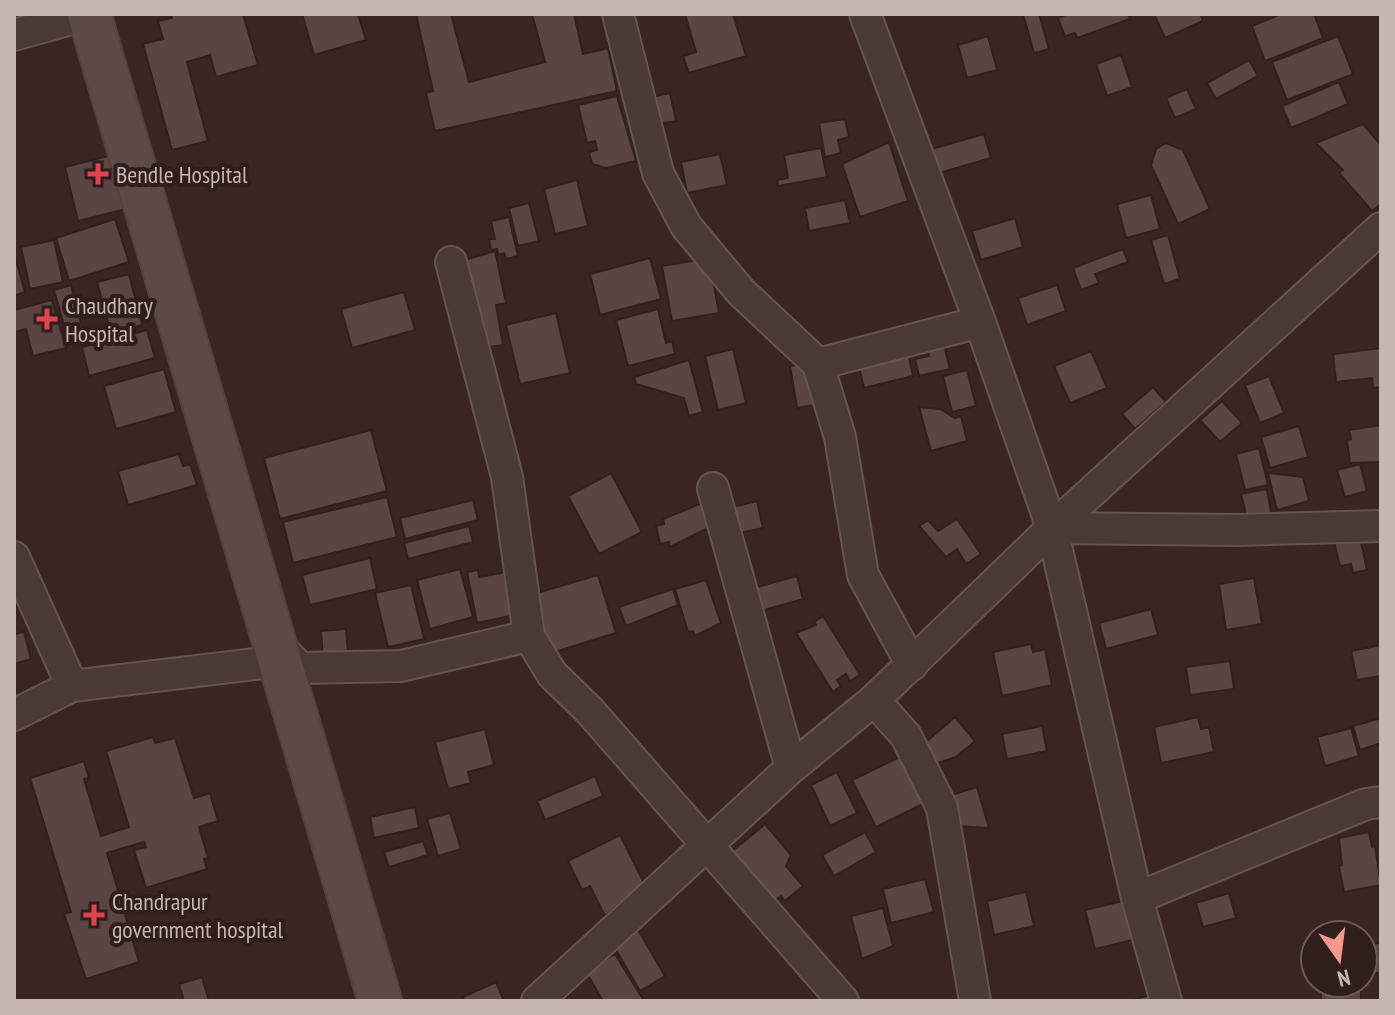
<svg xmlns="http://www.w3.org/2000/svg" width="1395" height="1015" viewBox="0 0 1395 1015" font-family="'PT Sans Narrow',sans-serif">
<rect width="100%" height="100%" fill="#3a2523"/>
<!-- building -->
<path fill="#5b4542" stroke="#31201e" stroke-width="2" d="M171 14H243L258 65 216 77 210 55 187 62 208 141 172 150 143 44 163 39 158 21 172 18Z
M302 14H358L366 40 314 55Z
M416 14H451L469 82 545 62 532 14H574L583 54 608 48 617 91 435 131 426 93 433 91Z
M685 14H733L746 56 689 73 683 56 696 52Z
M1023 14H1039L1049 49 1034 53Z
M1068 14H1128L1130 19 1077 38 1075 33 1065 36 1058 18Z
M1154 14H1200L1203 21 1165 38Z
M1281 14H1314L1323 38 1265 61 1252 26Z
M988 36 997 70 967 78 958 45Z
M1338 36 1353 74 1287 100 1272 62Z
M1121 55 1132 87 1107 96 1096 64Z
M1249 60 1258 76 1216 99 1207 83Z
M1339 82 1348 104 1291 128 1282 106Z
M1187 89 1196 109 1175 118 1166 98Z
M670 93 676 121 657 124 651 97Z
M617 96 636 161 606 168 592 164 589 152 597 150 595 141 587 143 578 105Z
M845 119 849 137 838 140 841 153 825 157 819 123Z
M1363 124 1381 145V204L1372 211 1339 173 1343 170 1316 143Z
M984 134 991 158 939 173 932 149Z
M889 142 908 201 860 217 842 164Z
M1166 143 1183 150 1210 209 1178 224 1151 165 1156 149Z
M821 148 827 177 778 186 777 180 788 178 784 155Z
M116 154 130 208 78 221 65 167Z
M720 154 727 185 687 193 681 162Z
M577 180 588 226 555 234 544 189Z
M1151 195 1160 229 1126 238 1117 204Z
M845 200 850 223 809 231 805 208Z
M529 203 539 241 518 246 509 208Z
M509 217 518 256 506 259 504 253 498 255 497 249 491 250 489 239H495L491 221Z
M1015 218 1023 247 981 260 972 231Z
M115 219 129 262 69 281 56 238Z
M1168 235 1180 279 1164 284 1151 240Z
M54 240 63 282 30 289 21 247Z
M1123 249 1128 262 1095 274 1099 283 1081 290 1073 268Z
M495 251 506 303 496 305 503 345 489 347 465 260Z
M14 253 25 292 14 296Z
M650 258 661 299 600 315 590 274Z
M709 258 719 313 672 321 662 266Z
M129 274 142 325 111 333 97 282Z
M71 285 85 339 69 344 54 290Z
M1057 285 1066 311 1027 325 1018 298Z
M404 292 415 330 352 348 341 309Z
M52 300 66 348 33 356 26 329 14 332V310Z
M658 309 666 343 672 341 675 354 628 366 616 320Z
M556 313 570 373 520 384 506 325Z
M147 330 155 358 89 376 82 347Z
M942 337 950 369 919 376 915 359 929 356 925 341Z
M1381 348V387L1373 388 1372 378 1336 382 1333 354Z
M733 349 746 403 718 410 705 356Z
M907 349 913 376 864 388 859 367Z
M1091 351 1107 388 1070 403 1054 366Z
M689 360 703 412 689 416 684 398 636 384 634 377Z
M814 362 821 404 797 408 790 366Z
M164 369 176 412 116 429 104 386Z
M967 370 976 406 952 412 943 376Z
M1269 376 1284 413 1260 423 1245 385Z
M1153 387 1166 402 1135 429 1122 414Z
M1222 401 1242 423 1220 442 1200 420Z
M919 407 940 409 955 418 961 416 967 441 931 451Z
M1381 425V462L1350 463 1347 440 1351 439 1349 430Z
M1299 426 1308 457 1270 468 1261 437Z
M371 430 387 491 280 519 264 458Z
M1259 448 1268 485 1245 490 1236 454Z
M179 454 183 466 190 464 197 485 128 505 118 471Z
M1360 464 1367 491 1345 497 1337 470Z
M611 473 642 532 599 554 568 496Z
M1268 473 1303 477 1309 501 1277 510Z
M1267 489 1272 518 1246 514 1241 494Z
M387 497 397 537 293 563 283 522Z
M473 500 478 520 405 539 400 518Z
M757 501 763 528 730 535 725 509Z
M702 503 708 528 670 547 669 542 660 544 656 526 664 524 663 519Z
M957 519 981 554 966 564 957 549 946 557 919 526 928 520 938 531Z
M469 526 473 542 408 559 404 543Z
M1359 533 1367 570 1353 573 1351 564 1340 566 1333 538Z
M370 558 377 589 310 605 302 575Z
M460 569 473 617 430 629 417 580Z
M478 570 479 577 511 571 520 614 477 623 467 572Z
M598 575 616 633 548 654 530 595Z
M797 576 803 599 757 612 750 589Z
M1254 578 1262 624 1226 630 1219 584Z
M706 580 721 623 695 636 693 631 688 632 675 589Z
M411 585 424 639 388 647 375 593Z
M673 589 678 605 626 626 619 607Z
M1151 609 1158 635 1106 649 1099 623Z
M823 616 860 675 850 681 846 674 837 680 841 686 833 692 796 633 816 625 814 622Z
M346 629 348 655 323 657 321 631Z
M24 632 31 659 14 664V634Z
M1031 644 1033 652 1045 649 1052 685 1002 696 993 652Z
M1381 645V676L1357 680 1351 651Z
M1230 661 1234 689 1190 695 1186 667Z
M955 717 975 741 956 757 932 765 918 749Z
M1198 717 1201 729 1209 727 1214 752 1161 763 1154 727Z
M1381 718V743L1360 750 1353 726Z
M1042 726 1047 751 1007 759 1002 734Z
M1351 728 1359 756 1325 766 1317 737Z
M485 729 494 765 468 772 471 783 448 789 435 742Z
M153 737 155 743 175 738 194 798 210 793 218 821 199 827 208 858 204 859 207 869 146 888 134 850 146 847 144 842 107 853 139 962 86 979 64 914 71 912 30 778 84 761 89 778 84 779 101 836 129 827 106 751Z
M900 757 923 804 876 827 852 780Z
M837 772 857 813 830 826 811 785Z
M595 776 603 796 545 820 537 801Z
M977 787 989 828 957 826 948 796Z
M415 807 419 828 374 838 370 817Z
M450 813 461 849 438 856 427 819Z
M765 824 791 855 786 866 803 886 785 901 781 896 765 909 724 858Z
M865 832 876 852 834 876 822 855Z
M1369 832 1372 847 1375 846 1381 885 1344 892 1339 866 1342 865 1339 838Z
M620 835 644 883 605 916 590 886 582 890 568 861Z
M423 841 428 855 389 867 384 852Z
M925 879 934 912 891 923 883 889Z
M1026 892 1034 926 994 935 987 901Z
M1229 893 1236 918 1203 927 1196 903Z
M1127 900 1137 939 1095 949 1085 910Z
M883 908 893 946 862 959 851 916Z
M637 928 665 976 640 991 612 943Z
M1381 943V973L1364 974 1363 944Z
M615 954 644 1001H603L586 972Z
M202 977 209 1001H184L179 984Z
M496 982 504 1001H464L463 997Z
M1321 983H1361V1001H1321Z
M1156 994 1158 1001H1125Z"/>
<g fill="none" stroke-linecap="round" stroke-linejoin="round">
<defs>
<path id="minor" d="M618 14 658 173 686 226 741 292 818 364 840 437 863 575 912 665
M865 14 980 322 1052 528 1137 898 1166 1001
M14 35 89 14
M451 262 507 477 529 636
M818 364 980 322
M713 488 791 768
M1052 528 1237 530 1381 526
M14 557 72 686 280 661
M275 642 300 668 401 666 529 636 552 674 590 711 843 1001
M874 700 906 736 942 808 975 1001
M14 715 72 686
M1137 898 1366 804 1381 802
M537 1001 791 768 874 700 1052 528 1381 228"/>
<path id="secondary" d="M89 14 380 1001"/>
</defs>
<!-- minor casing -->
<use href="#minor" stroke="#655452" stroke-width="34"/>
<!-- secondary casing -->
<use href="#secondary" stroke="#534240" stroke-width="46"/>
<!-- minor -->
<use href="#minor" stroke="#4a3937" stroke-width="30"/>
<!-- secondary -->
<use href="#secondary" stroke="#5d4945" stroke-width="42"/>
</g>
<!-- markers -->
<g fill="#e0444e" stroke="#2f1e1c" stroke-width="3">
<path d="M94 162h8v8h8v8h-8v8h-8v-8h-8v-8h8z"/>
<path d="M43 307h8v8h8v8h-8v8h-8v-8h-8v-8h8z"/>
<path d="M90 903h8v8h8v8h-8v8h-8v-8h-8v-8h8z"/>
</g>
<g text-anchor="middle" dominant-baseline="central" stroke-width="8" stroke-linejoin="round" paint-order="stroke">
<!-- poi labels -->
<g font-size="24" fill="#c6b5b2" stroke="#2f1e1c" text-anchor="start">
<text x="116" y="174">Bendle Hospital</text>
<text x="65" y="305">Chaudhary<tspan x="65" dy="28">Hospital</tspan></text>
<text x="112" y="901">Chandrapur<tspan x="112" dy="28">government hospital</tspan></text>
</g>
</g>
<!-- border -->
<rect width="1395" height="1015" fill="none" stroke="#c6b5b2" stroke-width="32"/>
<!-- north arrow -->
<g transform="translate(1339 959) rotate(166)"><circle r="38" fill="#2f1e1c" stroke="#6b5a58" stroke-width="2"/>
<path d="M0-6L14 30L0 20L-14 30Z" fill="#f2998b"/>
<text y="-12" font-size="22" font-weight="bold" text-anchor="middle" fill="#c6b5b2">N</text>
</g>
</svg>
